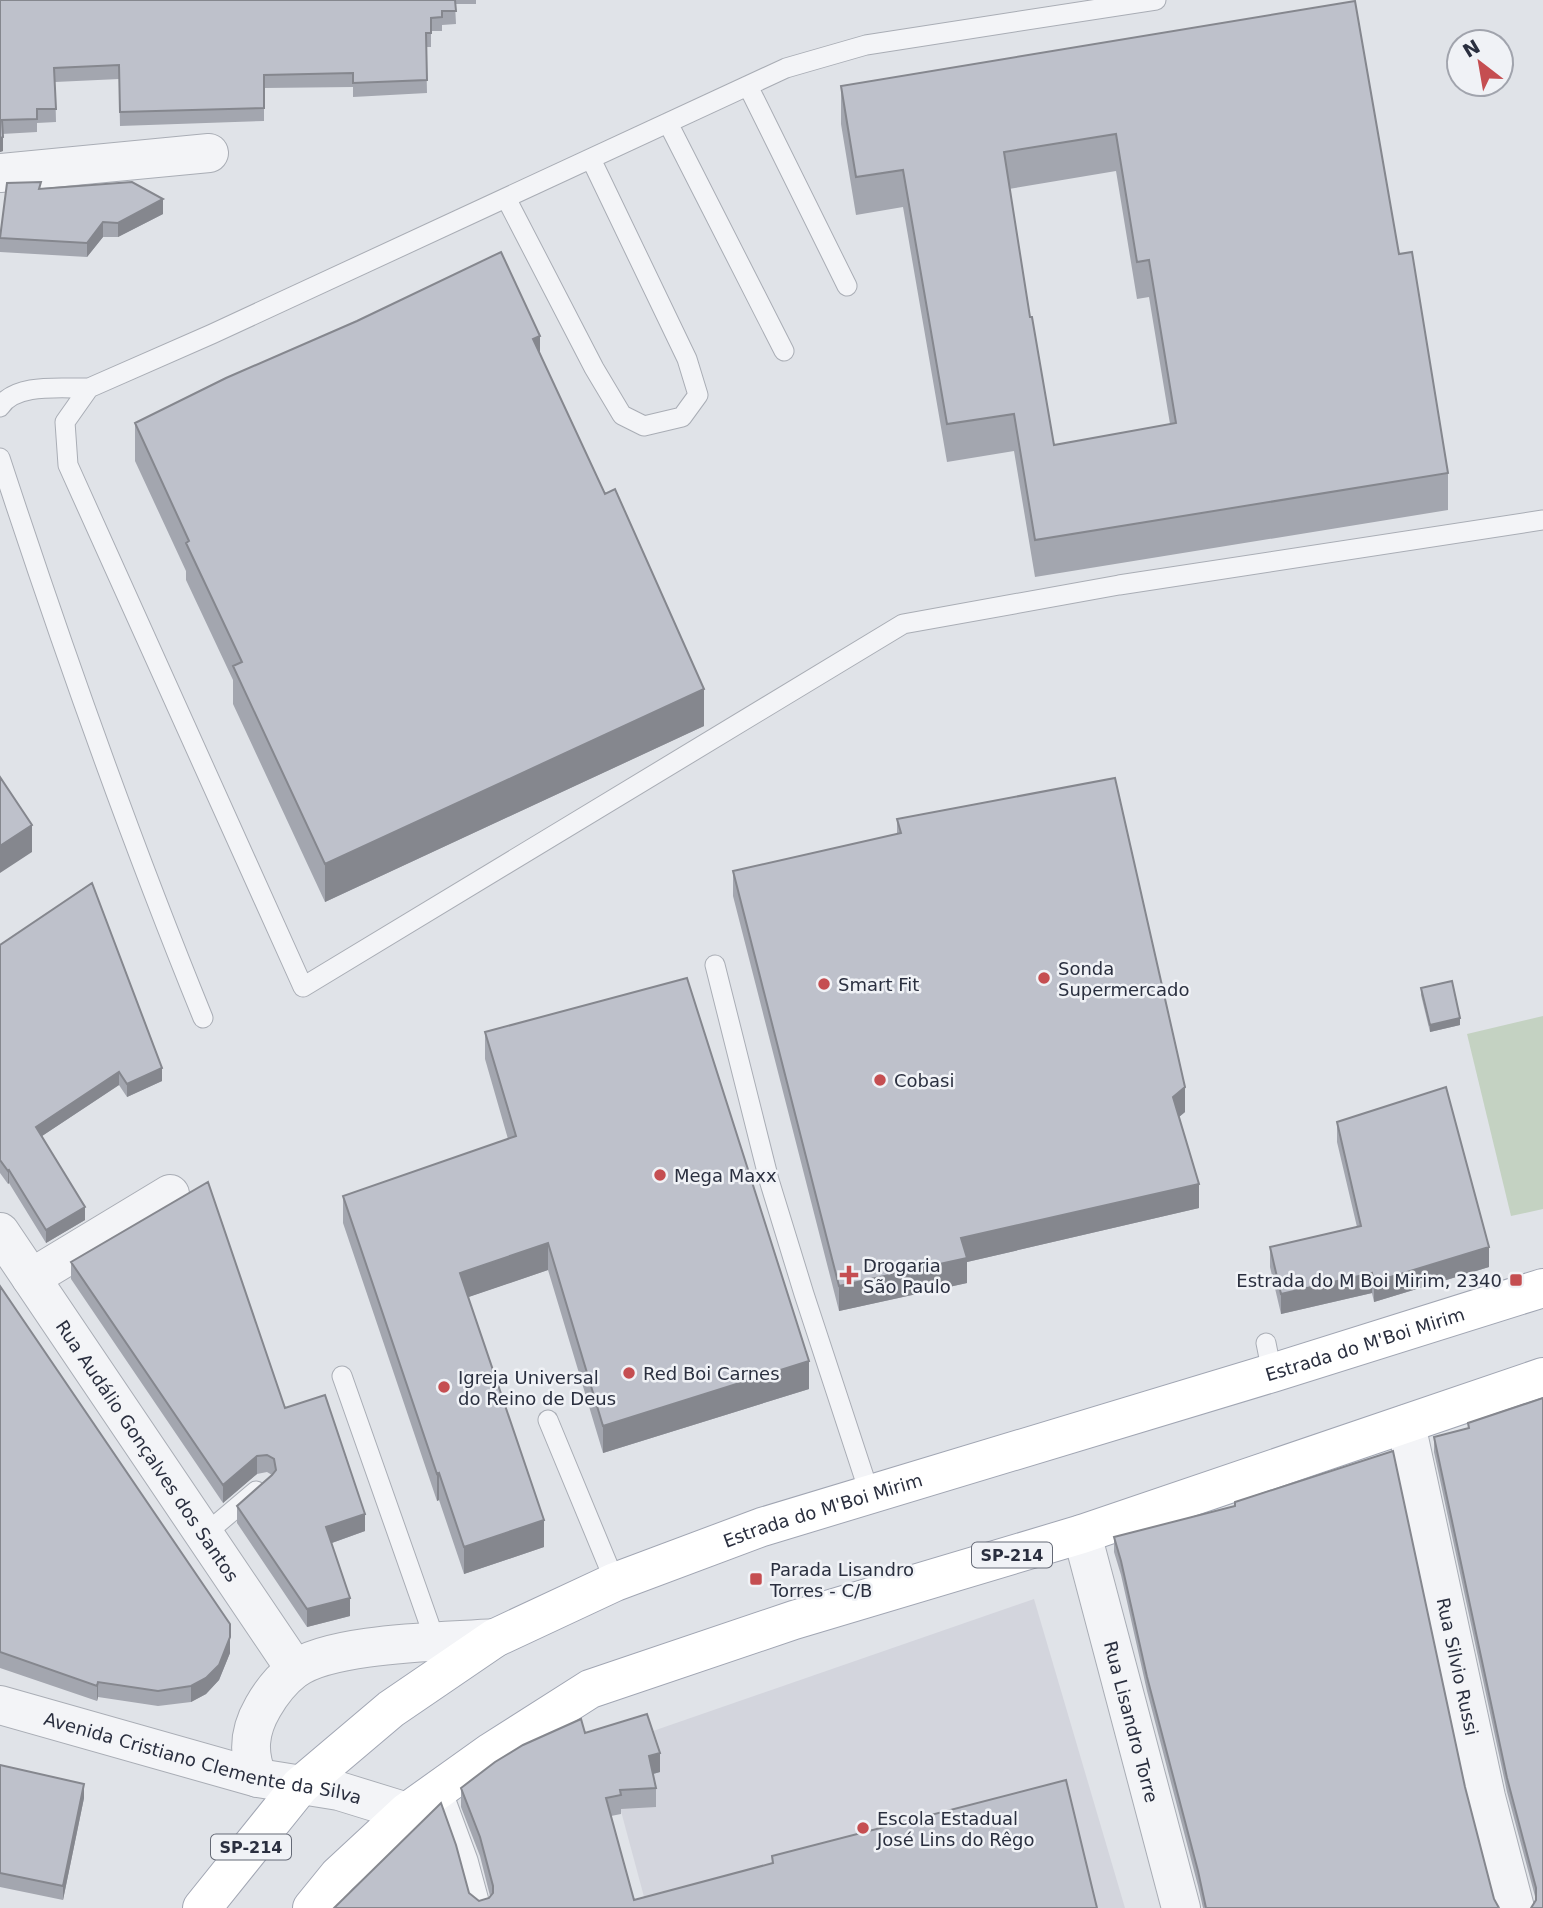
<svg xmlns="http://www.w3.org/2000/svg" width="1543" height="1908" viewBox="0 0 1543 1908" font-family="'DejaVu Sans',sans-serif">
<rect width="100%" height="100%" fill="#e0e3e8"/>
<!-- built -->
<path fill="#d3d5dd" d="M1034 1599 1125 1908H647L604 1748Z"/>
<!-- green -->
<path fill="#c4d2c2" d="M1543 1016V1209L1511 1216 1467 1034Z"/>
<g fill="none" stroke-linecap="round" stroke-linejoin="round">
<defs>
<path id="service" d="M1156 0 866 45 786 68 212 334 89 388 65 422 68 465 303 987 903 624 1119 585 1543 520
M748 86 847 286
M668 123 784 351
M506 198 594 368 622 415 644 426 682 417 698 395 687 359 591 159
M0 407C16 382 63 389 89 388
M0 458C62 647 128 834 203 1018
M715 965 769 1180 804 1294 870 1495
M1266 1343 1272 1373
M342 1376 436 1643
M548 1420 615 1582
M204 1535 256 1491
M441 1787 468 1860 481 1908"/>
<g id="minor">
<path d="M0 173 209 153"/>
<path id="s1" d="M0 1232 295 1669"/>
<path d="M31 1278 170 1194"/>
<path id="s2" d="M1406 1424 1486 1797 1515 1908"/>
<path id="s3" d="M1082 1534 1181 1908"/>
<path id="s4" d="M0 1705 258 1778 339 1791 407 1812"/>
<path d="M258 1778C247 1753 249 1731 263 1707 271 1693 281 1680 294 1670 331 1642 446 1642 495 1638"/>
</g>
<g id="primary">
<path id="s5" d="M202 1908 300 1786 391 1709 495 1638 615 1582 762 1527 1272 1373 1543 1288"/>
<path d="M312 1908 338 1876 407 1812 491 1752 590 1689 794 1620 1082 1534 1543 1377"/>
</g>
</defs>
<!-- service casing -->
<use href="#service" stroke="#a9adb5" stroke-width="21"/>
<!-- minor casing -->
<use href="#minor" stroke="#a9adb5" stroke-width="40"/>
<!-- primary casing -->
<use href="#primary" stroke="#a1a6b3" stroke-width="40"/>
<!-- service -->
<use href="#service" stroke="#f3f4f7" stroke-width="19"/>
<!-- minor -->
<use href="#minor" stroke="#f3f4f7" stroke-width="38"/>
<!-- primary -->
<use href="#primary" stroke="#fff" stroke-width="38"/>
</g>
<!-- wall -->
<path fill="#a3a6af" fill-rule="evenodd" d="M0 0H476V4H455L456 24 442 25V31H431V47H426L427 93 353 97V87L264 88V121L120 126 119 79 55 82 56 122 37 123V132L2 134 3 151 0 152Z
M1355 1 1399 254 1448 473V510L1035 577 1014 451 947 462 903 207 856 215 841 124V86ZM1116 171 1137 299 1149 297 1170 424 1054 445 1030 317 1009 189Z
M41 189 163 214 118 237H103L87 257 0 252V231Z
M540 353 704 726 325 902 233 704V680L186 580V571L135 461V423Z
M897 819 1185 1112 1179 1117 1199 1208 967 1262V1283L839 1311 733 896V871L897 834Z
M0 945 162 1081 127 1097 119 1085 42 1136 85 1220 46 1243 9 1183 8 1184 0 1173Z
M1421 988 1460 1025 1430 1032 1421 995Z
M485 1032 809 1389 603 1453 548 1270 468 1297 544 1547 464 1574 439 1500 437 1501 343 1223V1196L508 1139 485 1059Z
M1337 1122 1489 1267 1374 1302 1372 1293 1281 1314 1270 1267V1247L1357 1227 1337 1142Z
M71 1262 285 1408 365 1531 332 1543 350 1616 307 1627 237 1523V1506L272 1475 267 1472 257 1474 223 1503 71 1279Z
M0 1286 230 1653 219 1680 206 1694 191 1702 158 1706 98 1697 97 1701 0 1668Z
M1543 1398 1536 1900 1507 1792 1434 1452V1437L1468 1428V1423Z
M1235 1502 1465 1787 1494 1899 1499 1908H1203L1198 1886 1147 1691 1121 1575 1114 1552V1537L1235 1506Z
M585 1733 660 1772 653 1774 656 1788V1807L621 1809V1814L611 1816 634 1900 772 1863V1856L1097 1908H334L469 1893 479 1901 489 1898 490 1896 480 1856 461 1807V1788Z
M0 1765 84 1798 63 1900 0 1887Z"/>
<!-- shaded-wall -->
<path fill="#85878e" d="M3 137V151L0 152V138Z
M163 199V214L118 237V223Z
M103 222V237L87 257V243Z
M540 336V373L533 339Z
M704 689V726L325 902V864Z
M32 825V852L0 873V846Z
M1460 1018V1025L1430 1032V1025Z
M162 1068V1081L127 1097V1084Z
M119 1072V1085L36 1140V1127Z
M1185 1087V1112L1173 1122V1097Z
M9 1170V1183L8 1184V1171Z
M1199 1184V1208L967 1262V1283L839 1311V1286L961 1238Z
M85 1207V1220L46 1243V1230Z
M548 1243V1270L460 1300V1273Z
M1489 1247V1267L1374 1302V1282Z
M1372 1273V1293L1281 1314V1294Z
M809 1361V1389L603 1453V1426Z
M257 1456V1474L223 1503V1485Z
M439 1473V1500L437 1501V1474Z
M365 1514V1531L326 1545V1527Z
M544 1520V1547L464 1574V1547Z
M350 1598V1616L307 1627V1609Z
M230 1637V1653L219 1680 206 1694 191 1702V1686Z
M98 1682V1697L97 1701V1686Z
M660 1753V1772L649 1775V1756Z
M84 1784V1798L63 1900V1886Z"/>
<!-- building -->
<path fill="#bec1cb" stroke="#85878e" stroke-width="2" fill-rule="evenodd" d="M0 0H455L456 11H442V17L431 18V33H426L427 80 353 83V73L264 75V108L120 112 119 65 54 68 56 109H37V119L2 120 3 137 0 138Z
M1355 1 1399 254 1412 252 1448 473 1035 540 1014 414 947 424 903 170 856 177 841 86ZM1116 134 1137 262 1149 260 1176 423 1054 445 1032 317H1030L1004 152Z
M41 182 39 189 132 182 163 199 118 223 103 222 87 243 0 238 7 183Z
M501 252 540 336 533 339 605 494 615 489 704 689 325 864 233 666 242 662 186 543 189 541 135 423 226 378 357 321Z
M0 777 32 825 0 846Z
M1115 778 1185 1087 1173 1097 1199 1184 961 1238 967 1258 839 1286 733 871 901 833 897 819Z
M92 883 162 1068 127 1084 119 1072 36 1127 85 1207 46 1230 9 1170 8 1171 0 1160V945Z
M687 978 809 1361 603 1426 548 1243 460 1273 544 1520 464 1547 439 1473 437 1474 343 1196 516 1136 485 1032Z
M1452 981 1460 1018 1430 1025 1421 988Z
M1446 1087 1489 1247 1374 1282 1372 1273 1281 1294 1270 1247 1361 1226 1337 1122Z
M208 1182 285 1408 325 1395 365 1514 326 1527 350 1598 307 1609 237 1506 272 1475 276 1470 274 1459 267 1455 257 1456 223 1485 71 1262Z
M0 1286 230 1624V1637L219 1665 206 1678 191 1686 158 1691 98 1682 97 1686 0 1652Z
M1543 1398V1908H1531L1536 1900V1888L1507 1778 1434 1437 1469 1428 1468 1423Z
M1393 1451 1465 1787 1494 1899 1499 1908H1206L1198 1871 1147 1677 1121 1561 1114 1537 1235 1506V1502Z
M647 1714 660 1753 649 1756 656 1788 620 1790 621 1795 606 1798 634 1900 773 1863 772 1856 1066 1780 1097 1908H334L441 1803 456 1845 469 1893 479 1901 489 1898 493 1893V1886L480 1837 461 1788 495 1762 523 1745 581 1719 585 1733Z
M0 1765 84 1784 63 1886 0 1873Z"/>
<!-- markers -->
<g fill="#c54e51" stroke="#f0f2f6" stroke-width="2.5">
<circle cx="1044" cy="978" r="7"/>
<circle cx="824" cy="984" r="7"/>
<circle cx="880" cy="1080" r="7"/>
<circle cx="660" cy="1175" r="7"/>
<path d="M845.5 1264.5h7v7h7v7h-7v7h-7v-7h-7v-7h7z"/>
<rect x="1509" y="1273" width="14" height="14" rx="3.5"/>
<circle cx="629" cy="1373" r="7"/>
<circle cx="444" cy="1387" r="7"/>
<rect x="749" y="1572" width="14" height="14" rx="3.5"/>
<circle cx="863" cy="1828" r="7"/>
</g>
<g text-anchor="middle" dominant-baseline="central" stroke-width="5" stroke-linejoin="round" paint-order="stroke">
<!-- shield labels -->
<g fill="#f0f2f6" stroke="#656a76" stroke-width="2">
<rect x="972" y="1542.5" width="80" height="25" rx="5"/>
<rect x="211" y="1834.5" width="80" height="25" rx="5"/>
</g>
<g font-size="16" font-weight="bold" fill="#2a2f3f">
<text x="1012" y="1555">SP-214</text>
<text x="251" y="1847">SP-214</text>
</g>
<!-- poi labels -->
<g font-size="18" fill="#2a2f3f" stroke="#f0f2f6" text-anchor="start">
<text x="1058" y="968">Sonda<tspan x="1058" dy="21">Supermercado</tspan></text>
<text x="838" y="984">Smart Fit</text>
<text x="894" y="1080">Cobasi</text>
<text x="674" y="1175">Mega Maxx</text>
<text x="863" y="1265">Drogaria<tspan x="863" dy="21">São Paulo</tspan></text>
<text x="1502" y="1280" text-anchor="end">Estrada do M Boi Mirim, 2340</text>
<text x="643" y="1373">Red Boi Carnes</text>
<text x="458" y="1377">Igreja Universal<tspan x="458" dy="21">do Reino de Deus</tspan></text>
<text x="770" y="1569">Parada Lisandro<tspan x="770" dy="21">Torres - C/B</tspan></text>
<text x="877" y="1818">Escola Estadual<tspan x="877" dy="21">José Lins do Rêgo</tspan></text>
</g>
<!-- street labels -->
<g font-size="18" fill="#2a2f3f" stroke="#f0f2f6">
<text stroke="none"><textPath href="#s5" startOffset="1321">Estrada do M'Boi Mirim</textPath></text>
<text stroke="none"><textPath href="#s1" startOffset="264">Rua Audálio Gonçalves dos Santos</textPath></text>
<text stroke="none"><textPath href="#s5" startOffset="754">Estrada do M'Boi Mirim</textPath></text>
<text stroke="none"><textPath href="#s2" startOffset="248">Rua Silvio Russi</textPath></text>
<text stroke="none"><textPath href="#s3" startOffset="194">Rua Lisandro Torre</textPath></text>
<text stroke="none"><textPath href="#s4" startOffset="210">Avenida Cristiano Clemente da Silva</textPath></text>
</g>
</g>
<!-- north arrow -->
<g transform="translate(1480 63) rotate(329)"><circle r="33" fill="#f0f2f6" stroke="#a1a4ad" stroke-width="2"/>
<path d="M0-5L12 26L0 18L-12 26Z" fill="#c54e51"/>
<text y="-10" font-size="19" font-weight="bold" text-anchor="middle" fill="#2a2f3f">N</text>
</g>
</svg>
